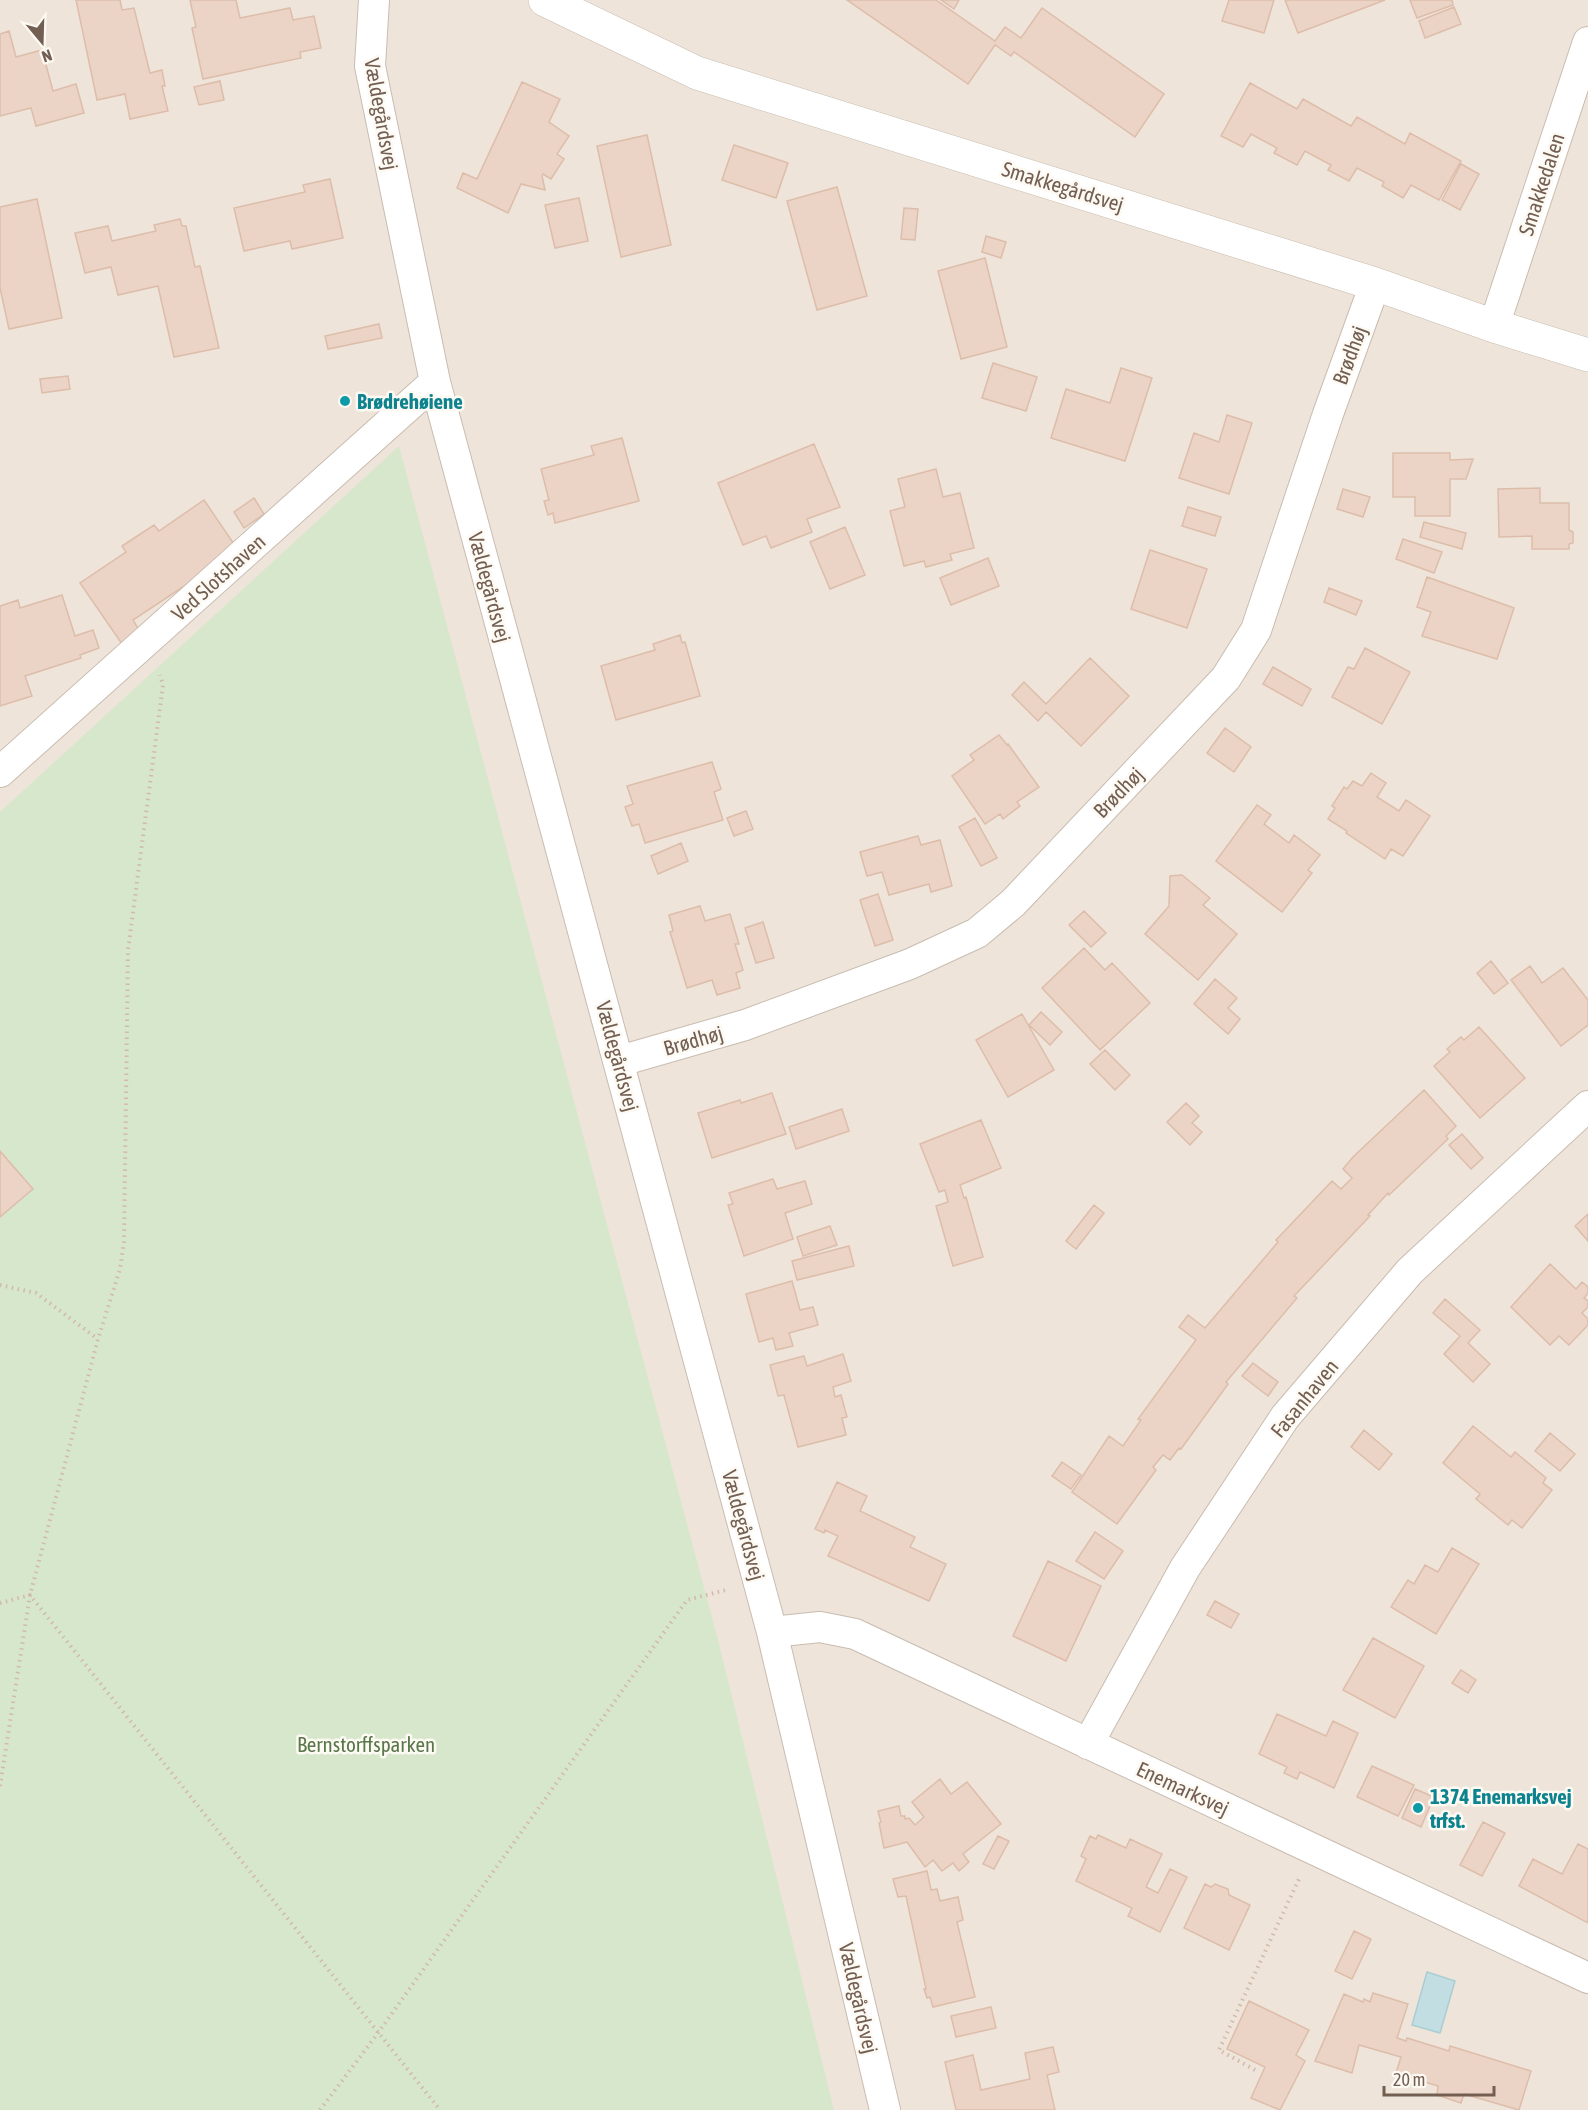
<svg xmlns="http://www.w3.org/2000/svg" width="1588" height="2110" viewBox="0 0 1588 2110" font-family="'Asap Condensed',sans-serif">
<rect width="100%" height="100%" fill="#fbf5ec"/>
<!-- residential -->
<path fill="#eee4d9" d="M0 0H1588V2110H0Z"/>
<!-- green -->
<path fill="#d7e7cc" d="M399 446 718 1640 834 2110H0V812Z"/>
<!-- water -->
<path fill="#c3dee2" stroke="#aacdd3" stroke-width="1.5" d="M1427 1972 1455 1981 1440 2033 1412 2025Z"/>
<!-- building -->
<path fill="#ebd4c5" stroke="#ddbdaa" stroke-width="1.5" d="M76 0H120L122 10 134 8 150 73 162 70 165 86H162L168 111 130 119 125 94 97 100Z
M190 0H236L240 18 290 8 293 20 314 16 321 48 300 52 301 58 203 79 192 28 196 27Z
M847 0H936L995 41 1005 27 1021 38 1042 8 1164 94 1135 137 1014 52 1011 56 995 45 968 84Z
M941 0H959L954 9Z
M1229 0H1274L1264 33 1222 21Z
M1285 0H1385L1298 33Z
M1410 0H1452L1453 5 1417 18Z
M1454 7 1461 24 1425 38 1419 21Z
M9 31 16 57 42 50 53 91 76 84 84 113 36 126 31 108 0 116V34Z
M220 81 224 100 199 105 194 87Z
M522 82 560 99 549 122 569 136 557 154 564 159 551 179 543 174 542 176 545 190 521 184 508 213 457 188 463 173 477 179Z
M1250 83 1297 109 1303 99 1351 126 1357 117 1405 144 1410 133 1461 161 1439 200 1411 185 1403 198 1382 186 1384 182 1357 168 1349 181 1328 170 1331 165 1305 151 1297 165 1274 153 1277 148 1251 134 1243 147 1221 136Z
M647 135 671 245 621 257 597 146Z
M734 145 788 163 776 198 722 180Z
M1461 164 1479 174 1460 210 1442 200Z
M330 179 343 238 292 249 290 241 244 251 234 208 305 192 303 185Z
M837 187 867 296 817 310 787 201Z
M579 198 588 241 555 248 545 205Z
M37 199 62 318 9 329 0 288V207Z
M904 208 918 209 915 240 901 239Z
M180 219 182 226H186L195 267 200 266 219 348 174 357 158 286 118 295 111 267 85 273 75 233 108 226 112 241 156 231 154 225Z
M986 236 1006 242 1001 258 982 252Z
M985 258 1007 347 961 359 938 271Z
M379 324 382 338 328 349 325 336Z
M993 363 1037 377 1026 411 982 398Z
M1121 368 1152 378 1125 461 1051 438 1066 389 1110 403Z
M68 376 70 389 42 393 40 379Z
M1227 415 1252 423 1229 494 1179 478 1194 433 1219 442Z
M622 438 639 501 555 523 553 513 548 515 544 501 549 500 541 469 594 455 591 446Z
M814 444 840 507 807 519 812 532 771 548 766 536 743 545 718 483Z
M1393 453H1450V460L1473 459 1466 479H1450V516H1415V497H1393Z
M936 469 943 497 960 493 974 548 950 554 952 560 926 567 924 561 904 566 890 511 905 507 898 479Z
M1540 488V503H1569V530L1573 532V543L1569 544V549H1532V536L1499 537 1498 489Z
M1343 489 1370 497 1363 517 1337 509Z
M254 498 264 514 244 528 234 512Z
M204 500 236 547 213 567 133 620 140 632 122 644 80 583 126 552 122 546 154 525 159 531Z
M1188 507 1221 517 1215 536 1182 526Z
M1424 522 1466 533 1462 549 1420 537Z
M845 527 865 575 830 589 810 542Z
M1403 539 1442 552 1434 573 1396 559Z
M1150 550 1207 569 1187 628 1131 609Z
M988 558 999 586 951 605 940 578Z
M1427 577 1514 608 1497 659 1422 636 1431 612 1417 607Z
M1329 588 1362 601 1356 615 1324 602Z
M62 595 75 636 93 630 99 648 80 655 81 658 25 676 32 696 0 706V606L18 600 20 608Z
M680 635 682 643 685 642 700 696 616 720 601 666 655 650 653 644Z
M1365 648 1410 672 1382 724 1332 697 1348 667 1354 669Z
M1090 658 1129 696 1081 746 1046 712 1038 721 1012 695 1024 682 1046 704Z
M1273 667 1311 689 1302 706 1263 684Z
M1225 728 1251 747 1234 772 1207 753Z
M999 735 1007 745 1008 744 1039 787 1017 802 1020 806 1003 819 1000 814 985 824 952 776 974 760 970 755Z
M712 762 721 789 714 792 723 820 645 843 639 824 632 826 625 807 633 804 627 786Z
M1371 773 1386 783 1377 797 1399 811 1406 800 1430 816 1403 856 1391 849 1385 859 1346 833 1347 831 1328 819 1335 808 1332 806 1344 787 1347 789 1353 781 1362 786Z
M1257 805 1271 815 1264 824 1289 843 1294 835 1320 855 1308 870 1312 873 1282 912 1216 861Z
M746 811 753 829 734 836 727 818Z
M975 818 997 858 981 866 959 827Z
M918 836 921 845 940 840 952 886 931 892 929 884 889 895 882 872 867 876 860 852Z
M681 843 688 861 658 874 651 856Z
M1182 875 1210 898 1203 905 1237 934 1198 980 1145 934 1169 906 1170 876Z
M878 894 893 940 875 946 860 900Z
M700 906 705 921 730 914 739 944H735L743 970 736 973 740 988 717 995 712 980 687 988 670 932 673 931 669 915Z
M1084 911 1106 933 1091 947 1069 925Z
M763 922 774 958 756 963 745 928Z
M1084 948 1105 970 1112 963 1150 1003 1100 1050 1042 988Z
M1491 961 1508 983 1494 994 1477 973Z
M1530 966 1542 983 1563 968 1588 1000V1025L1561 1046 1511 980Z
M1215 979 1237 998 1228 1008 1240 1019 1228 1034 1194 1004Z
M1041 1012 1062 1032 1050 1045 1029 1025Z
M1022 1014 1054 1070 1008 1097 976 1040Z
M1479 1027 1525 1078 1480 1118 1434 1066 1450 1052 1447 1049 1461 1037 1464 1040Z
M1105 1050 1130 1075 1115 1090 1090 1064Z
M1424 1090 1456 1126 1446 1136 1448 1139 1389 1195 1388 1193 1368 1215 1370 1216 1294 1296 1297 1298 1226 1382 1228 1384 1181 1449 1179 1448 1170 1460 1163 1455 1153 1467 1156 1470 1117 1524 1072 1492 1109 1436 1123 1446 1141 1420 1138 1419 1196 1340 1179 1327 1188 1315 1205 1328 1278 1242 1276 1240 1332 1181 1341 1189 1352 1178 1343 1169 1353 1157Z
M772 1093 786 1134 712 1158 698 1113 740 1100 741 1103Z
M1186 1103 1199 1116 1192 1123 1202 1132 1190 1145 1167 1122Z
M842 1109 849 1131 796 1149 789 1127Z
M981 1120 1001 1168 960 1185 964 1198 966 1197 983 1257 953 1266 936 1206 948 1202 945 1190 939 1192 920 1144Z
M1462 1134 1483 1158 1471 1169 1449 1145Z
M0 1151 33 1189 0 1217Z
M773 1179 777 1189 805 1181 812 1204 785 1213 793 1239 744 1256 728 1205 733 1204 729 1193Z
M1094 1205 1104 1213 1076 1249 1066 1241Z
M1588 1214V1241L1575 1226Z
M830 1226 837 1245 803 1256 797 1237Z
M849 1246 854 1266 797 1280 792 1261Z
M1550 1264 1576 1289 1582 1282 1588 1287V1293L1584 1298 1588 1301V1307L1582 1313 1588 1319V1325L1569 1345 1559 1336 1550 1345 1511 1307Z
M792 1281 800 1310 813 1307 818 1325 789 1333 793 1346 776 1350 773 1338 759 1342 746 1294Z
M1445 1299 1480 1330 1468 1343 1490 1364 1473 1382 1444 1354 1460 1336 1433 1313Z
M843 1354 851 1381 833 1387 835 1397 841 1395 847 1417 842 1418 846 1435 798 1447 784 1395 778 1396 770 1365 804 1356 807 1366Z
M1253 1363 1278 1382 1268 1396 1242 1376Z
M1473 1426 1511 1457 1515 1452 1546 1478 1543 1483 1552 1490 1522 1528 1512 1520 1508 1525 1476 1499 1480 1494 1443 1463Z
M1364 1430 1392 1454 1379 1470 1351 1447Z
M1550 1433 1575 1454 1560 1471 1535 1451Z
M1062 1462 1081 1475 1071 1489 1052 1476Z
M837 1482 867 1496 860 1511 915 1537 910 1547 946 1564 929 1601 828 1556 838 1536 825 1530 824 1533 815 1529Z
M1095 1532 1123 1551 1104 1579 1076 1561Z
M1452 1548 1479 1564 1436 1634 1391 1607 1408 1580 1414 1584 1425 1565 1438 1572Z
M1048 1561 1101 1586 1066 1661 1013 1636Z
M1215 1601 1239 1614 1231 1628 1207 1615Z
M1373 1638 1424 1666 1395 1718 1343 1690Z
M1461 1670 1476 1680 1468 1693 1452 1683Z
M1277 1714 1326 1736 1333 1721 1358 1733 1334 1788 1300 1772 1297 1779 1284 1773 1287 1767 1259 1754Z
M1372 1766 1414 1785 1398 1816 1357 1797Z
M940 1779 951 1794 967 1782 1001 1824 963 1854 969 1862 959 1871 953 1863 942 1871 933 1860 925 1867 907 1842 884 1848 879 1823 881 1822 878 1811 899 1806 901 1816H905V1819L909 1818 915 1825 924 1817 912 1802Z
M1415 1789 1434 1797 1421 1827 1402 1818Z
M1483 1822 1505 1833 1482 1876 1460 1865Z
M1098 1835 1126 1848 1130 1839 1162 1854 1146 1887 1158 1893 1170 1869 1187 1877 1160 1932 1128 1916 1132 1908 1076 1881 1086 1859 1081 1856 1090 1836 1096 1839Z
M998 1836 1009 1841 994 1869 983 1864Z
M1578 1844 1588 1849V1923L1519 1886 1533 1859 1562 1874Z
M927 1871 931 1890 937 1889 940 1901 958 1897 963 1920 957 1922 975 1997 933 2007 930 1997 927 1998 924 1989H926L906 1896 898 1897 893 1879Z
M1205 1884 1211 1887 1215 1884 1228 1889 1229 1895 1250 1905 1229 1950 1184 1928Z
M1354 1931 1371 1939 1352 1979 1335 1971Z
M1373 1993 1408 2004 1397 2038 1406 2041 1407 2038 1449 2051 1450 2046 1531 2071 1519 2110 1464 2094 1461 2103 1437 2095 1438 2086 1396 2073 1401 2057 1359 2045 1352 2073 1315 2061 1344 1994 1363 2002 1364 1999 1370 2002Z
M1249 2001 1309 2030 1296 2055 1305 2061 1280 2110 1251 2098 1265 2067 1227 2049Z
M991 2007 996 2028 956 2037 951 2016Z
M1053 2047 1059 2072 1047 2075 1055 2110H956L945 2062 973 2055 981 2090 1030 2079 1025 2053Z"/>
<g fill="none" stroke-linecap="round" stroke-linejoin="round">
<defs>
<path id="minor" d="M374 0 370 66 435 382 772 1632 885 2110
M1494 326 1588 42
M0 772 435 382
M620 1061 745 1025 910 964 977 933 1013 903 1226 678 1256 630 1328 414 1375 284
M772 1632 820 1627 855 1634 1588 1978
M1088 1744 1185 1568 1285 1417 1410 1271 1588 1106"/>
<path id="tertiary" d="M545 0 697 73 1375 284 1494 326 1588 355"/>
</defs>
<!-- minor casing -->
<use href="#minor" stroke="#c9bcb0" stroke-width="32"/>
<!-- tertiary casing -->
<use href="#tertiary" stroke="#c9bcb0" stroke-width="34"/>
<!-- path -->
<path stroke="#d2baaa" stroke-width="4" stroke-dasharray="1.5 4.5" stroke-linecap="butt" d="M0 1285 36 1293 98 1339
M0 1603 30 1595 440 2110
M0 1786 30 1595 98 1339 120 1269 124 1242 128 950 163 685 160 675
M1255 2070 1219 2050 1299 1879
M320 2110 378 2033 687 1600 726 1590"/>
<!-- minor -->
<use href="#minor" stroke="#fff" stroke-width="30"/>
<!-- tertiary -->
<use href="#tertiary" stroke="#fff" stroke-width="33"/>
</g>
<!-- markers -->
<g fill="#0f9aa8" stroke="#fdf9f3" stroke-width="2">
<circle cx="345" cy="401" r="6"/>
<circle cx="1418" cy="1808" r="6"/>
</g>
<g text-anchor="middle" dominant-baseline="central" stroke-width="5" stroke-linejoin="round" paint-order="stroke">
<!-- street labels -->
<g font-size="21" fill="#735e52" stroke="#fdf9f3">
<text transform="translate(382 114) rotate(80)">Vældegårdsvej</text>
<text transform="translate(1541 184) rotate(-72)">Smakkedalen</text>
<text transform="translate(1063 186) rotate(17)">Smakkegårdsvej</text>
<text transform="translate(1349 355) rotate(-70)">Brødhøj</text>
<text transform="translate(218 577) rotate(-42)">Ved Slotshaven</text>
<text transform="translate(490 587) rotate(75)">Vældegårdsvej</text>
<text transform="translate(1118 792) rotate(-46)">Brødhøj</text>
<text transform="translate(693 1040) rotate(-16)">Brødhøj</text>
<text transform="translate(618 1056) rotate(75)">Vældegårdsvej</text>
<text transform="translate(1304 1398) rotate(-51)">Fasanhaven</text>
<text transform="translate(744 1525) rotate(75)">Vældegårdsvej</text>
<text transform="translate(1183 1788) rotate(25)">Enemarksvej</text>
<text transform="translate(859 1998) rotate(77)">Vældegårdsvej</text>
</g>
<!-- culture labels -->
<g font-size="21" font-weight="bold" fill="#0d838f" stroke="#fdf9f3" text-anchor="start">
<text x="357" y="401">Brødrehøiene</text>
<text x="1430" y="1796">1374 Enemarksvej<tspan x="1430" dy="24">trfst.</tspan></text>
</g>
<!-- park labels -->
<g font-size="21" fill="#58784b" stroke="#fdf9f3">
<text x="366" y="1744">Bernstorffsparken</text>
</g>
</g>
<!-- north arrow -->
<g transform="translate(42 42) rotate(161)" stroke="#fdf9f3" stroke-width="4.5" paint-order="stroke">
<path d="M0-4.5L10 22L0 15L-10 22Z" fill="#735e52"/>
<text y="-9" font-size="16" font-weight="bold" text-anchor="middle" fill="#735e52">N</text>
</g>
<!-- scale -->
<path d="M1384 2086v9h110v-9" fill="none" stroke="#735e52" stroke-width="3"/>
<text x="1393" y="2086" font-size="18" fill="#735e52" stroke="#fdf9f3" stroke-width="4.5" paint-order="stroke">20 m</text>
</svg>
